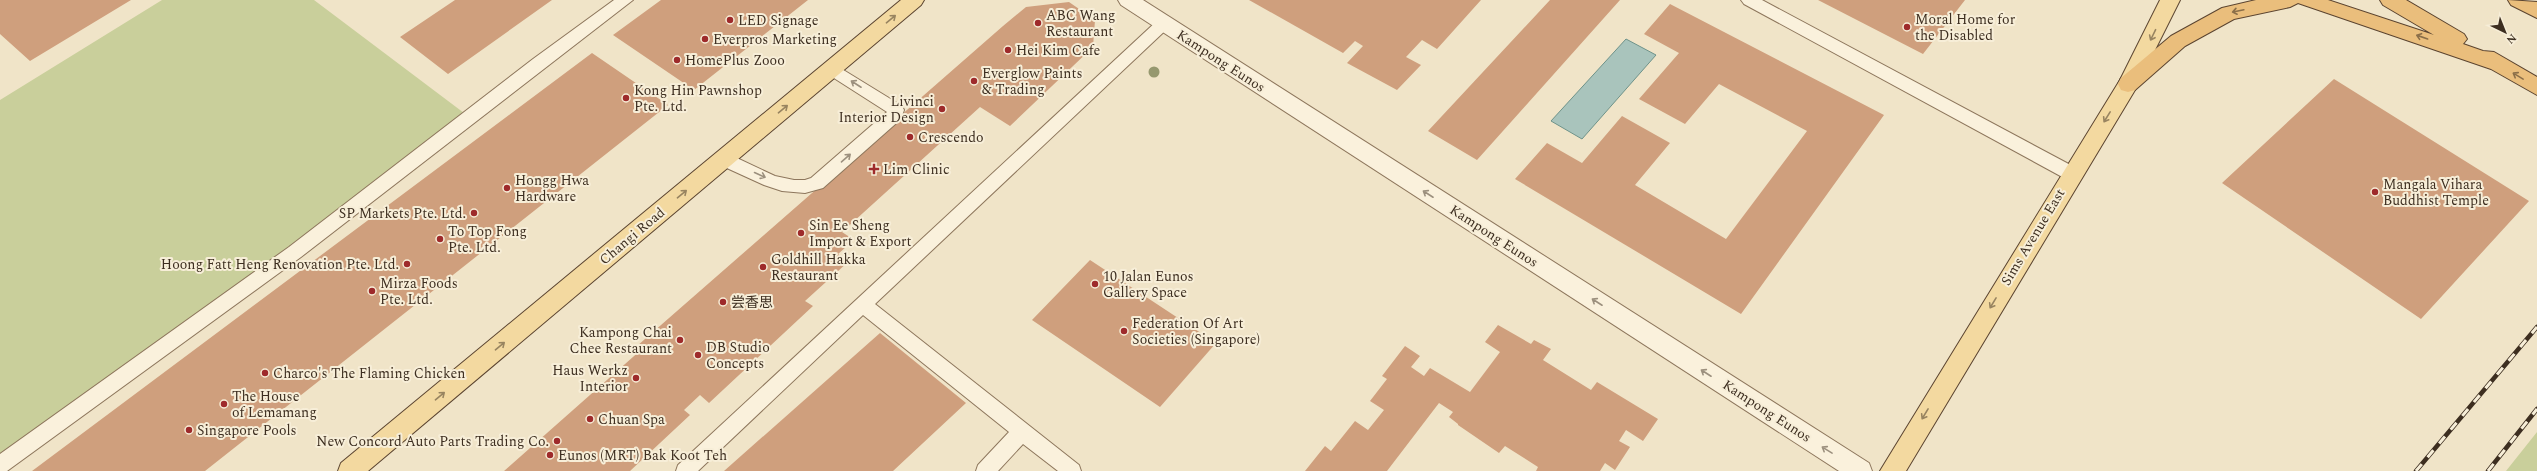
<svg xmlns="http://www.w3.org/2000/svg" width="2537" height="471" viewBox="0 0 2537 471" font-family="Spectral,'Noto Sans SC',serif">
<rect width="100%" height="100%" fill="#f0e4c8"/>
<!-- green -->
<path fill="#c9cf9b" d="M162 0H314L468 116 0 462V100Z
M2537 432V471H2506Z"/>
<!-- water -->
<path fill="#a9c4bc" stroke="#6f938a" d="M1626 39 1656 55 1582 139 1551 121Z"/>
<!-- building -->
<path fill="#cf9f7d" d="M0 0H131L30 61 0 34Z
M455 0H552L448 74 400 37Z
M661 0H808L694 90 613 35Z
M1249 0H1481L1437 49 1422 40 1406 57 1421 65 1397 90 1347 63 1363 46 1355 41 1343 53Z
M1550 0H1620L1477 160 1428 131Z
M1818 0H1965L1923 54Z
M1069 2 1095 20 1093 47 1010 126 980 107 842 232 854 240 838 254 848 262 805 301 813 306 709 403 700 395 684 410 690 415 630 471H504L642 349 637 346 1003 26 1026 7Z
M1670 4 1884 115 1741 314 1515 179 1547 143 1582 163 1622 116 1670 143 1635 185 1726 239 1807 131 1719 84 1685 124 1639 99 1679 53 1644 34Z
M592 53 668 105 205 471H32Z
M2334 79 2529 201 2421 319 2222 183Z
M1090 260 1216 343 1160 407 1032 320Z
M1498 325 1531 344 1534 340 1551 349 1543 360 1591 390 1597 382 1658 419 1643 441 1626 430 1619 441 1630 447 1615 470 1605 463 1600 471H1536L1538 467 1505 446 1499 453 1458 425V424L1449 417 1453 412 1439 403 1387 471H1305L1325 446 1331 451 1355 421 1368 430 1384 410 1370 401 1387 379 1382 376 1405 346 1420 356 1411 367 1424 376 1430 368 1470 392 1500 352 1485 342Z
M880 333 966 403 893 471H724Z"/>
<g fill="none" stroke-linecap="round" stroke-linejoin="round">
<defs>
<path id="service" d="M614 0H633L301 257 7 471H0V454L289 247 533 59Z
M1741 0H1762L2078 169 2080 174 2078 179 2072 181 2066 179 1744 4Z
M1163 18 1168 20 1171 24 1168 28 875 304 1079 465 1081 471H1058L1023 444 998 471H976L978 465 1009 432 863 315 698 471H676L678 465 1158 20Z
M832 63 902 106 904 110 901 119 823 188 805 193 782 191 764 185 718 164 716 159 718 154 724 152 775 176 794 180H805L811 178 887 112 826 73 824 69 826 65Z"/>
<path id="minor" d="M1118 0H1143L1869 463 1872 471H1839L1121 5Z"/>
<path id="primary" d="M901 0H924L921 5 368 471H338L341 463Z
M2160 0H2180L2135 90 1906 471H1880L2120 80Z"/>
<path id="trunk" d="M2256 0H2328L2434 35 2383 5 2380 0H2406L2464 34 2467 39 2463 44 2483 51 2494 52 2537 77V95L2491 69 2298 3 2290 7 2234 19 2185 46 2135 90 2128 92 2121 90 2118 84 2121 78 2171 36 2222 8Z
M2508 0 2537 2V18L2511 5Z"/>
</defs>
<!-- service casing -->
<use href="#service" stroke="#8d765c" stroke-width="2"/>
<!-- minor casing -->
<use href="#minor" stroke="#8d765c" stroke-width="2"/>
<!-- primary casing -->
<use href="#primary" stroke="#5b4430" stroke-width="2"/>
<!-- trunk casing -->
<use href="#trunk" stroke="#5b4430" stroke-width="2"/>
<!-- service -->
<use href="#service" fill="#faf1dc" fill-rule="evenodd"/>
<!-- minor -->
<use href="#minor" fill="#faf1dc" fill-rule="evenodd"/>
<!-- primary -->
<use href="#primary" fill="#f3d9a0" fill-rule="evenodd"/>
<!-- trunk -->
<use href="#trunk" fill="#eabe7c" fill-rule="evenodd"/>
<defs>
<path id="rail" d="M2416 471 2537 327
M2488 471 2537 409"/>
</defs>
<!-- rail casing -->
<use href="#rail" stroke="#3d2e20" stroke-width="4.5"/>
<!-- rail -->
<use href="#rail" stroke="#f7eed8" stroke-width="3" stroke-dasharray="9" stroke-linecap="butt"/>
</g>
<!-- trees -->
<circle fill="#96986f" cx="1154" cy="72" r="5.5"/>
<!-- one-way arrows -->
<defs><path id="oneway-shaft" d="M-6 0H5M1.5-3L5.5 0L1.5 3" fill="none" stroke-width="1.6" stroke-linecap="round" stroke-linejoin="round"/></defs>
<g stroke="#8b6f49">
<use href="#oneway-shaft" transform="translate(2238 11) rotate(168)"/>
<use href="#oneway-shaft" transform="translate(2422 37) rotate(-161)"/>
<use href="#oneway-shaft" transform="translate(2518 76) rotate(-149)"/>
</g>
<g stroke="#988460">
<use href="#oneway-shaft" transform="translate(891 19) rotate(-40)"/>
<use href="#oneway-shaft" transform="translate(2153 35) rotate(116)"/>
<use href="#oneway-shaft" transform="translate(783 109) rotate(-40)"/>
<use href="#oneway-shaft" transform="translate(2107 117) rotate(122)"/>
<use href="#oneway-shaft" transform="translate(682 194) rotate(-40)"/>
<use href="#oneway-shaft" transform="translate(1993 303) rotate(121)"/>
<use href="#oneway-shaft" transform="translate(500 346) rotate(-40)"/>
<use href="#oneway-shaft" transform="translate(440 396) rotate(-40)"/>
<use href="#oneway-shaft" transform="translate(1925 414) rotate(121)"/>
</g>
<g stroke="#9c907e">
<use href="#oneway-shaft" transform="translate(856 84) rotate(-147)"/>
<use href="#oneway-shaft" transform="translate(846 158) rotate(-41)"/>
<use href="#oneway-shaft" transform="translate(760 175) rotate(24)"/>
<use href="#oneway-shaft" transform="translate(1428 194) rotate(-147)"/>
<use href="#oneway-shaft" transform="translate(1597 302) rotate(-147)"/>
<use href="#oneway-shaft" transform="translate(1706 373) rotate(-147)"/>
<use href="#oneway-shaft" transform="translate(1827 450) rotate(-148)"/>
</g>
<!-- markers -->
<g fill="#9e2a2b" stroke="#f7eed8" stroke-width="1.5">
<circle cx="730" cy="20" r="4"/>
<circle cx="1038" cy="23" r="4"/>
<circle cx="1907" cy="27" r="4"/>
<circle cx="705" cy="39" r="4"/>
<circle cx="1008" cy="50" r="4"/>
<circle cx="677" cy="60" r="4"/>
<circle cx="974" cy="81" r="4"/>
<circle cx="626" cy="98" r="4"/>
<circle cx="942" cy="109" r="4"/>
<circle cx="910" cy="137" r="4"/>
<path d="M872 163h4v4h4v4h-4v4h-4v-4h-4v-4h4z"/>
<circle cx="507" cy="188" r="4"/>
<circle cx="2375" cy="192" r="4"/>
<circle cx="474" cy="213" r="4"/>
<circle cx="801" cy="233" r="4"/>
<circle cx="440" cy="239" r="4"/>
<circle cx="407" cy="264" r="4"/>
<circle cx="763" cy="267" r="4"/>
<circle cx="1095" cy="284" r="4"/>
<circle cx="372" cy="291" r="4"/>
<circle cx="723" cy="302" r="4"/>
<circle cx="1124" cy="331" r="4"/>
<circle cx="680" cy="340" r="4"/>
<circle cx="698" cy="355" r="4"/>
<circle cx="265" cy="373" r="4"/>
<circle cx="636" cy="378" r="4"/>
<circle cx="224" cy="404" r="4"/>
<circle cx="590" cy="419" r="4"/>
<circle cx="189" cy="430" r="4"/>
<circle cx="557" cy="441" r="4"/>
<circle cx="550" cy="455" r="4"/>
</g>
<g text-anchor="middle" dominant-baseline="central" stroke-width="4" stroke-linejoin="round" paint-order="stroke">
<!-- poi labels -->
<g font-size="14" fill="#3d2e20" stroke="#f7eed8" text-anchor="start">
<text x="1046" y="15">ABC Wang<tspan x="1046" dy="16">Restaurant</tspan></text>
<text x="1915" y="19">Moral Home for<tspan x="1915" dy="16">the Disabled</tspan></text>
<text x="738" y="20">LED Signage</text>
<text x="713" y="39">Everpros Marketing</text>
<text x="1016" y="50">Hei Kim Cafe</text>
<text x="685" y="60">HomePlus Zooo</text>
<text x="982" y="73">Everglow Paints<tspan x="982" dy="16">&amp; Trading</tspan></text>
<text x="634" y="90">Kong Hin Pawnshop<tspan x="634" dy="16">Pte. Ltd.</tspan></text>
<text x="934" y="101" text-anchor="end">Livinci<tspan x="934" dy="16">Interior Design</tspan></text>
<text x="918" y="137">Crescendo</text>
<text x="883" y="169">Lim Clinic</text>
<text x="515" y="180">Hongg Hwa<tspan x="515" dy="16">Hardware</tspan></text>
<text x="2383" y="184">Mangala Vihara<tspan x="2383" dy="16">Buddhist Temple</tspan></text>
<text x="466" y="213" text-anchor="end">SP Markets Pte. Ltd.</text>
<text x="809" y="225">Sin Ee Sheng<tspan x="809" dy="16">Import &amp; Export</tspan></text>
<text x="448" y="231">To Top Fong<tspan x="448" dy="16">Pte. Ltd.</tspan></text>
<text x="771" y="259">Goldhill Hakka<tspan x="771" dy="16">Restaurant</tspan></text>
<text x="399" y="264" text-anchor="end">Hoong Fatt Heng Renovation Pte. Ltd.</text>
<text x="1103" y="276">10 Jalan Eunos<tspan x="1103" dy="16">Gallery Space</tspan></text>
<text x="380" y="283">Mirza Foods<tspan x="380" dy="16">Pte. Ltd.</tspan></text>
<text x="731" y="302">尝香思</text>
<text x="1132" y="323">Federation Of Art<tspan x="1132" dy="16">Societies (Singapore)</tspan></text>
<text x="672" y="332" text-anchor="end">Kampong Chai<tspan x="672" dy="16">Chee Restaurant</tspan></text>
<text x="706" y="347">DB Studio<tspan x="706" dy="16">Concepts</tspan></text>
<text x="628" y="370" text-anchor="end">Haus Werkz<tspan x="628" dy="16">Interior</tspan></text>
<text x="273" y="373">Charco's The Flaming Chicken</text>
<text x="232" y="396">The House<tspan x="232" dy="16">of Lemamang</tspan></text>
<text x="598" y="419">Chuan Spa</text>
<text x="197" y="430">Singapore Pools</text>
<text x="549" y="441" text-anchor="end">New Concord Auto Parts Trading Co.</text>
<text x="558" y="455">Eunos (MRT) Bak Koot Teh</text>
</g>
<!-- street labels -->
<g font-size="14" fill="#3d2e20" stroke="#f7eed8">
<text transform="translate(1221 61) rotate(33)">Kampong Eunos</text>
<text transform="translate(632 236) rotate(-40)">Changi Road</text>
<text transform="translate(1494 236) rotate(33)">Kampong Eunos</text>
<text transform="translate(2033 237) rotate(-59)">Sims Avenue East</text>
<text transform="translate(1767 411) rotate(33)">Kampong Eunos</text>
</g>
</g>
<!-- north arrow -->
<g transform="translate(2505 32) rotate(137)" stroke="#f7eed8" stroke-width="3" paint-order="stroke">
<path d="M0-3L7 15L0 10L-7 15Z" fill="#3d2e20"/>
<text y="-6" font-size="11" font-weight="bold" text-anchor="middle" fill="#3d2e20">N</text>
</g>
</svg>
